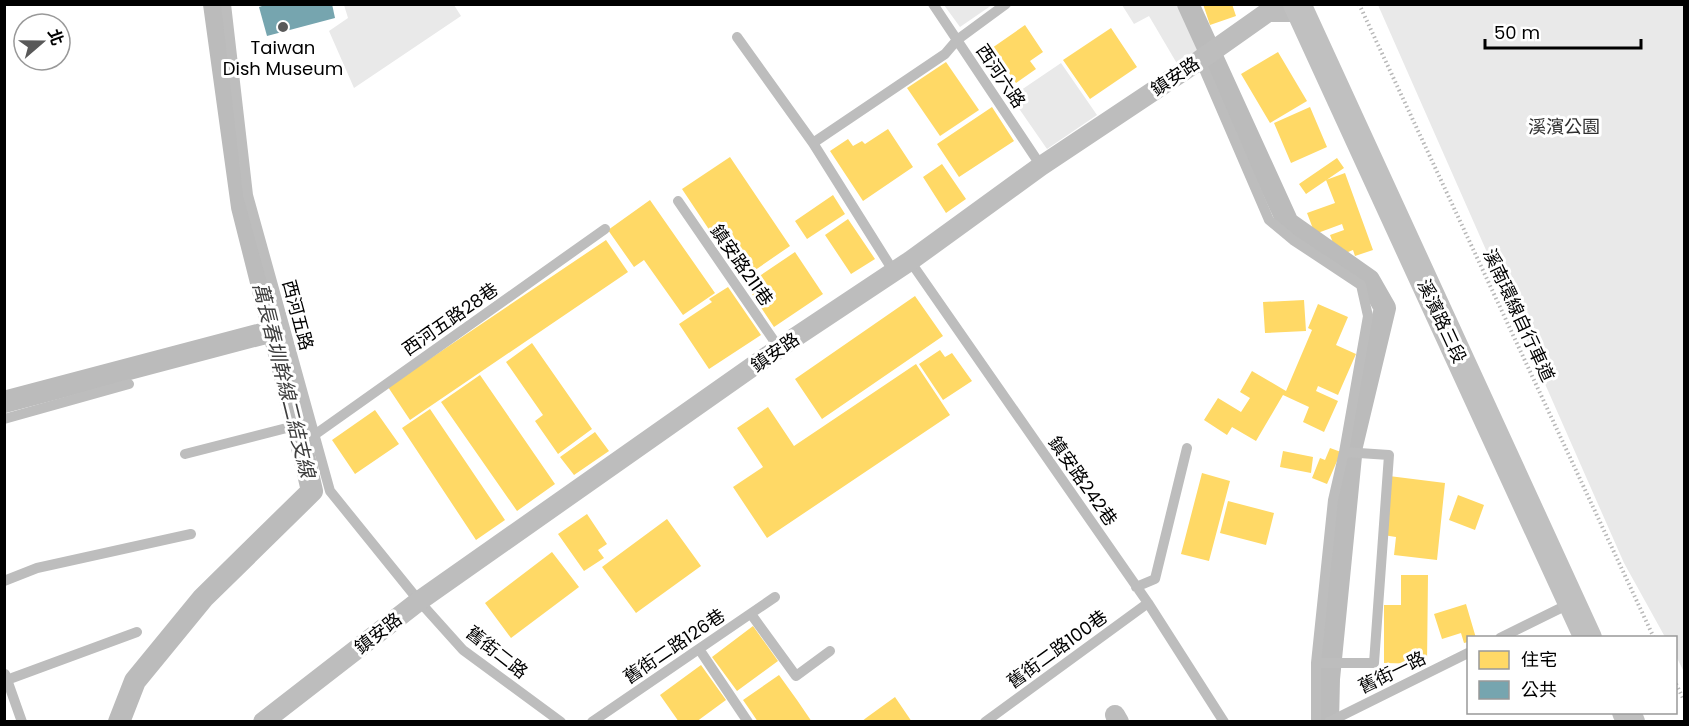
<svg xmlns="http://www.w3.org/2000/svg" width="1689" height="726" viewBox="0 0 1689 726" font-family="Poppins,'Noto Sans TC',sans-serif">
<rect width="100%" height="100%" fill="#fff"/>
<!-- green -->
<path fill="#e9e9e9" d="M344 5H454L461 16 354 88 329 31 348 18Z
M944 5H992L960 27Z
M1122 5H1185L1204 46 1179 67 1149 16 1134 24Z
M1378 5H1684V672L1676 656V638L1665 637 1624 563Z
M1061 63 1097 115 1047 149 1011 97Z"/>
<!-- homes -->
<path fill="#ffd966" d="M1203 4H1232L1236 16 1210 25Z
M1025 25 1043 52 1030 61 1036 69 1016 83 992 48Z
M1111 28 1137 67 1090 99 1063 60Z
M1278 52 1307 101 1270 123 1241 74Z
M946 62 979 110 940 136 907 88Z
M992 107 1014 141 959 177 937 144Z
M1310 107 1327 147 1291 163 1274 123Z
M888 129 913 167 863 201 830 151 848 139 853 146 862 141 865 144Z
M730 157 790 246 742 279 682 189Z
M1337 158 1344 168 1306 194 1299 184Z
M942 164 966 199 946 213 923 177Z
M1345 173 1373 250 1355 256 1353 250 1338 256 1330 235 1344 230 1342 224 1315 234 1307 213 1335 203 1326 180Z
M833 195 845 214 807 239 795 221Z
M650 200 715 293 683 315 644 260 634 267 608 230Z
M848 219 875 259 851 274 825 235Z
M606 240 628 272 410 420 388 387Z
M795 252 823 294 774 327 746 285Z
M728 287 761 335 709 369 679 324 712 302 709 299Z
M915 296 943 336 822 419 795 379Z
M1304 300 1306 331 1265 333 1263 302Z
M1318 304 1348 317 1336 345 1356 354 1338 395 1318 386 1316 391 1338 401 1324 432 1303 422 1309 407 1283 395 1256 441 1232 427 1227 435 1204 420 1218 398 1241 412 1250 398 1240 392 1252 371 1286 391 1312 330 1308 328Z
M532 343 592 429 558 454 535 421 543 415 506 362Z
M940 350 945 357 952 353 972 381 943 400 919 364Z
M916 364 950 415 767 538 733 487 763 467 737 428 768 407 794 446Z
M480 375 555 484 517 511 441 402Z
M430 409 505 520 476 540 402 428Z
M375 410 399 444 355 474 332 440Z
M595 432 609 451 574 475 560 457Z
M1330 448 1341 452 1327 484 1312 478 1320 458 1325 460Z
M1283 451 1313 457 1311 473 1280 467Z
M1202 473 1230 481 1209 561 1181 554Z
M1389 476 1445 483 1437 560 1394 555 1396 537 1383 535Z
M1458 495 1484 505 1475 530 1449 520Z
M1228 501 1274 513 1266 545 1220 533Z
M587 514 607 544 598 550 604 558 584 571 558 534Z
M667 519 701 566 636 613 602 567Z
M552 552 579 587 511 638 485 603Z
M1401 575H1428L1427 664 1384 663V605H1401Z
M1466 604 1476 638H1468V642L1464 643 1461 633 1442 639 1434 614Z
M753 626 778 661 737 691 712 657Z
M701 665 726 700 696 722H679L660 695Z
M779 675 797 700 812 722H758L752 713 743 700Z
M895 697 912 722H861L866 718Z"/>
<!-- public -->
<path fill="#76a5af" d="M332 4 335 18 267 36 259 7 268 4Z"/>
<g fill="none" stroke-linecap="round" stroke-linejoin="round">
<!-- canal -->
<path stroke="#bbb" stroke-width="22" d="M1188 4 1288 223 1369 280 1385 308 1352 446 1329 679 1328 722
M4 402 273 331
M119 722 135 681 203 598 312 491 295 417 242 207 214 4"/>
<!-- path -->
<path stroke="#b8b8b8" stroke-width="4" stroke-dasharray="1.5 3" stroke-linecap="butt" d="M1359 4 1654 638
M1676 684 1684 700"/>
<!-- lane -->
<path stroke="#bdbdbd" stroke-width="10" d="M226 4 248 195 330 491 419 601 463 650 561 722
M933 4 1041 166
M737 37 813 143 894 272
M1200 60 1269 220 1293 240 1361 285 1368 316 1344 452 1333 500 1316 663V722
M813 143 945 54 957 40 1006 4
M678 201 779 348
M910 261 1148 603 1224 722
M4 419 129 384
M313 436 605 229
M185 454 310 422
M4 581 37 568 191 534
M1136 587 1155 579 1187 448
M751 614 796 676 830 651
M1500 638 1571 603
M699 649 748 722
M1316 663H1374L1389 455 1344 452
M5 674 22 722
M4 681 137 632
M592 722 775 597
M985 722 1148 603
M1329 722 1468 653"/>
<!-- street -->
<path stroke="#bdbdbd" stroke-width="20" d="M1115 715 1119 722
M263 722 419 601 779 348 910 261 1041 166 1200 60 1268 12H1300"/>
<!-- secondary -->
<path stroke="#c0c0c0" stroke-width="28" d="M1297 4 1588 638
M1626 712 1631 722"/>
</g>
<!-- markers -->
<circle fill="#595959" stroke="#fff" stroke-width="2" cx="283" cy="27" r="6"/>
<g text-anchor="middle" dominant-baseline="central" stroke-width="6" stroke-linejoin="round" paint-order="stroke">
<!-- poi labels -->
<g font-size="18" fill="#000" stroke="#fff">
<text x="283" y="47">Taiwan<tspan x="283" dy="21">Dish Museum</tspan></text>
</g>
<!-- street labels -->
<g font-size="18" fill="#000" stroke="#fff">
<text transform="translate(1001 76) rotate(56)">西河六路</text>
<text transform="translate(1175 76) rotate(-34)">鎮安路</text>
<text transform="translate(742 265) rotate(55)">鎮安路211巷</text>
<text transform="translate(298 315) rotate(75)">西河五路</text>
<text transform="translate(1519 315) rotate(65)">溪南環線自行車道</text>
<text transform="translate(450 319) rotate(-35)">西河五路28巷</text>
<text transform="translate(1442 321) rotate(65)">溪濱路三段</text>
<text transform="translate(775 352) rotate(-35)">鎮安路</text>
<text transform="translate(1083 481) rotate(55)">鎮安路242巷</text>
<text transform="translate(378 633) rotate(-38)">鎮安路</text>
<text transform="translate(674 646) rotate(-34)">舊街二路126巷</text>
<text transform="translate(1057 649) rotate(-36)">舊街二路100巷</text>
<text transform="translate(497 652) rotate(38)">舊街二路</text>
<text transform="translate(1392 672) rotate(-26)">舊街一路</text>
</g>
<!-- park labels -->
<g font-size="18" fill="#2e2e2e" stroke="#fff">
<text x="1564" y="126">溪濱公園</text>
</g>
<!-- water labels -->
<g font-size="20" font-style="italic" fill="#3f3f3f" stroke="#fff">
<text transform="translate(284 380) rotate(76)">萬長春圳幹線二結支線</text>
</g>
</g>
<!-- border -->
<rect width="1689" height="726" fill="none" stroke="#000000" stroke-width="12"/>
<!-- legend -->
<rect x="1467" y="636" width="210" height="78" fill="#ffffff" stroke="#999999" stroke-width="1.5"/>
<rect x="1479" y="651" width="30" height="18" fill="#ffd966" stroke="#999999" stroke-width="1.5"/>
<text x="1521" y="666" font-size="18" fill="#000000">住宅</text>
<rect x="1479" y="681" width="30" height="18" fill="#76a5af" stroke="#999999" stroke-width="1.5"/>
<text x="1521" y="696" font-size="18" fill="#000000">公共</text>
<!-- north arrow -->
<g transform="translate(42 42) rotate(70)"><circle r="28" fill="#ffffff" stroke="#999999" stroke-width="1.5"/>
<path d="M0-4.5L10 22L0 15L-10 22Z" fill="#595959"/>
<text y="-9" font-size="16" font-weight="bold" text-anchor="middle" fill="#000000">北</text>
</g>
<!-- scale -->
<path d="M1485 39v9h156v-9" fill="none" stroke="#000000" stroke-width="3"/>
<text x="1494" y="39" font-size="18" fill="#000000" stroke="#ffffff" stroke-width="4.5" paint-order="stroke">50 m</text>
</svg>
